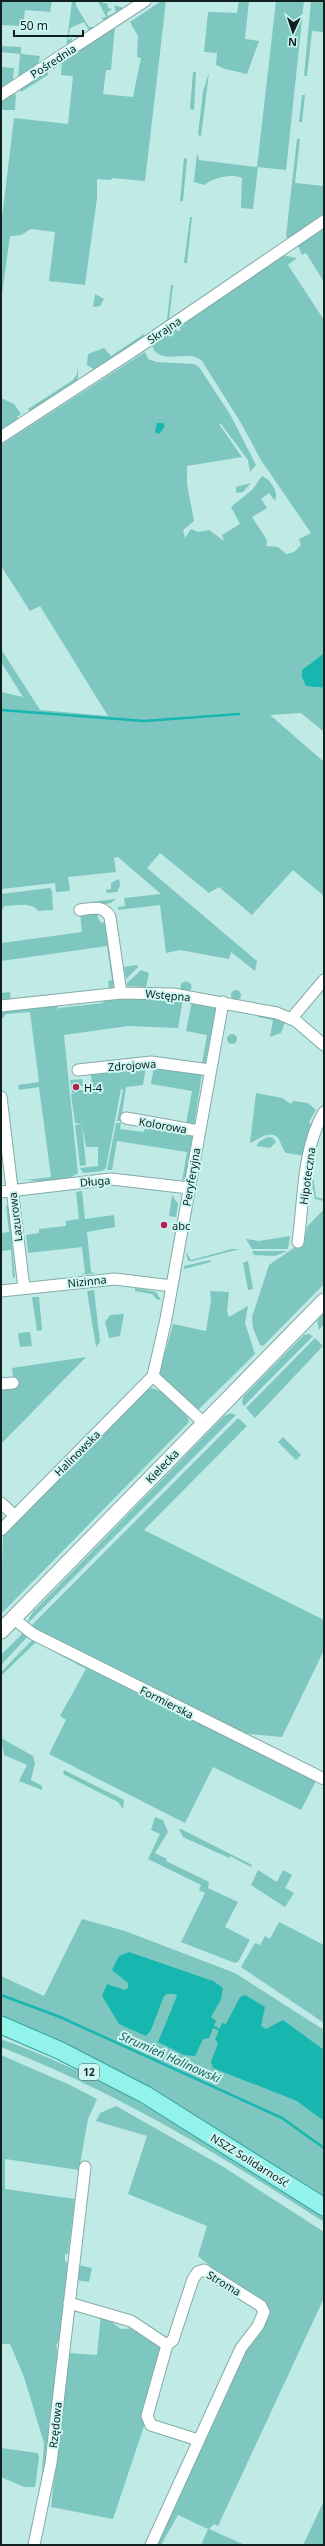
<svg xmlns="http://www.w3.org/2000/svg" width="325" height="2546" viewBox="0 0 325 2546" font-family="'Noto Sans',sans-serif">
<rect width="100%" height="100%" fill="#c0eae6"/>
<!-- green -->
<path fill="#7ec6c0" d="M1 1H52L50 12 25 10 23 26 1 25Z
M72 1H76V6L89 27H95L94 30 90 32 84 22 70 28 68 40 72 38 71 46 45 64 59 53 60 48 66 49Z
M98 1 108 4V8L112 9 107 13 108 16 116 12 114 5 127 9 105 21 101 18 106 17Z
M161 1H166L145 181 112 178 111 180 97 179V198L85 285 49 281 55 232 31 229 21 235 10 236 1 301V226L14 118 68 124 73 76 61 75 62 60 115 26 111 70H106L103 94 133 97 141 58 137 57 138 36 130 22Z
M239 1H249L245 39 259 41 247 74 225 69 216 65 217 53 204 52 208 12 237 13Z
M276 1H304L286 170 258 167 253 209 241 208 242 178C230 173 213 178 204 185L194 182 197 153 199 160 257 167Z
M311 1H324V32L312 31 307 76H304Z
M1 46 21 47V54L40 56 38 65 1 91V67L14 68 13 80 18 78 20 54 1 52Z
M48 69V75L21 92V88Z
M193 72H196L194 110 190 109Z
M209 73 201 136 198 135 203 91Z
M12 93 16 95 15 110H1V99Z
M302 95H305L302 122H299Z
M297 139H300L295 183 324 186V217L288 239 286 236Z
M184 158 187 159 183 201H180Z
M190 217H192L187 263H184Z
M324 225V282L306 253 302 255 298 246 300 240Z
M282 255 297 258 288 265 324 320V653L308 665 317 688H324V732L301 713 270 715 324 762V896L293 870 252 915 219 887 209 893 160 853 147 868 257 961 255 971 231 952 229 959 180 950 166 953 160 905 118 910V907L125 906 124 898 161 894 118 857 114 858 116 872 68 877 70 891 56 892 55 883 1 889V692L23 697 1 662V649L40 710 108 716 40 606 30 611 1 566V445L145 352 148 359 157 362 194 364 199 367 231 416 256 465 250 472 248 460 221 424H219L242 457 187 466V484L194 521 183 530 185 538 191 529 198 532 209 530 224 541 222 535 240 524 231 507 252 490 262 476C271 480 279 492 275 501L269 493 261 499 267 508 252 517 267 540 266 546 278 547 286 554 294 552 301 545 299 539 311 533 261 460 241 423 202 361C189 348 160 367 152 346L174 328 178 331 181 330 178 324Z
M171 285H173L169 320 161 327V324L167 320Z
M95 294 104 299 100 306 93 307Z
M144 334 145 338 95 370 87 365 88 354 104 348 111 356Z
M78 364V377L76 383 31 412 28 409 73 380 77 374Z
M1 398 14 404 21 414 17 417 19 420 1 432Z
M251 483 243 492 236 493V487Z
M119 879 120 886 117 892 107 893 106 890 111 889V883Z
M50 888 52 891 53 910 38 911C31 901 15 906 4 906L1 912V894Z
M116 899 111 903 94 906 90 902Z
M96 912 100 922 106 923 114 989H109L108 981 112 980 107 946 1 961V976V937L2 943 82 932 80 913Z
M137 965 138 967 126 979 124 967Z
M141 970 149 973 146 987 127 986V983Z
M180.5 987a5.5 5.5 0 1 1 11 0a5.5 5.5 0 1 1-11 0Z
M231 995a5 5 0 1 1 10 0a5 5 0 1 1-10 0Z
M10 992 11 1001H1V993Z
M121 997 183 999 178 1028 128 1026 64 1035 78 1174C74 1174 74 1176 71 1177 61 1181 25 1184 19 1176L25 1180 51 1177 39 1087 19 1090 18 1085 39 1082 30 1012 6 1014 1 1020V1010L57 1005 58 1010 59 1008 103 1003 104 999Z
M192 1001 215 1007 216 1010 205 1064H197L202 1063 207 1035 186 1031Z
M258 1014 285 1022 281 1033 270 1037 273 1020 258 1017Z
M227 1039a5 5 0 1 1 10 0a5 5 0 1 1-10 0Z
M146 1067 143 1085 126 1087 121 1121H117L123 1090 121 1089 106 1168 102 1171 83 1173 80 1168 98 1166V1147H86L82 1124 86 1165 80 1166 75 1125 82 1124 75 1123 71 1094 78 1092 72 1093 70 1080 82 1079 83 1086H79V1083H73L74 1090H92L91 1073 104 1070V1073L126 1071 128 1069Z
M154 1067 202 1074 194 1125 186 1124 192 1091 151 1084Z
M256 1093 282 1098 291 1104 293 1101 308 1103 316 1110 309 1122 312 1126 306 1156 286 1153C282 1149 281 1142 278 1138 270 1129 258 1140 250 1143Z
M116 1123H121L120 1129 143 1132 148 1125 193 1134 185 1179 182 1181 187 1152 117 1141 112 1170H107Z
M268 1137 273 1138 276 1142 270 1148 256 1146 260 1141Z
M312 1170 316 1197 324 1199V1201L315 1199 311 1180Z
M82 1191 85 1219 114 1215 115 1227 87 1232 91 1272 96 1273 81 1275 85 1273 82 1247 28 1253 26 1235 39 1233V1229L66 1226V1221L79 1219 76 1192Z
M172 1195 178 1204 176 1217 169 1216Z
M10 1205 15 1243 12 1244 15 1277 13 1278 11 1250 1 1251V1233L9 1232 6 1206Z
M324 1209V1284L263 1346 260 1345 253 1328 252 1317 269 1265 304 1241 307 1227Z
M290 1236 288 1249H252L246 1239 259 1241Z
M232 1249H240L193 1261H188L186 1252 191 1260Z
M252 1251H287L275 1256 254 1255Z
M210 1260 211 1262 184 1269V1266Z
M248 1261 253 1289 248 1290 243 1263Z
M135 1288 156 1292 161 1300 156 1299 152 1294 135 1291Z
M94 1290 100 1342 96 1347 87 1291Z
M210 1291 229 1292 227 1311 229 1317 248 1306 245 1323 255 1354 197 1411 161 1377 159 1368 162 1352 165 1353 173 1324 206 1331 211 1300Z
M32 1297H39L42 1330 37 1331Z
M324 1313V1324L319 1330 317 1321Z
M124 1314 120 1336 109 1338 105 1322 110 1315Z
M30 1332 32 1346 20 1347 18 1333Z
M309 1334 313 1336 244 1406 242 1403 243 1397 304 1335Z
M315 1338 323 1346 255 1418 246 1408Z
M86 1357 1 1444V1387L14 1386 12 1368Z
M148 1388C160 1386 188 1410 189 1422L1 1614 3 1534Z
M231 1413 236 1415 28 1623 29 1618 33 1612 224 1416Z
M238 1418 247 1426 144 1530 324 1620V1650L282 1737 239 1733 30 1627Z
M283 1437 301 1455 296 1460 278 1442Z
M23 1633 29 1635 1 1665V1655Z
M32 1640 316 1781 301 1810 213 1767 185 1823 49 1754 66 1720 60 1716 86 1669 36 1642 1 1676V1672Z
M1 1738 33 1756 35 1763 31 1780 42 1786V1790L19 1781 27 1765 4 1755Z
M64 1770 124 1800 123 1809 118 1802 63 1774Z
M155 1817 163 1820 168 1832 155 1853 167 1859 166 1861 209 1882 208 1888 238 1902 225 1927 250 1940 238 1962 235 1963 181 1942 205 1893 199 1890 201 1885 148 1859 160 1834 151 1830Z
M179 1829H181L252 1865 251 1867 230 1856 229 1858 183 1837Z
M258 1870 277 1882 283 1870 292 1875 285 1888 294 1893 285 1907 251 1885Z
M82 1919 125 1931 235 1973 324 2030V2202L1 2022V1976L44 1996Z
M279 1922 324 1945V2023L241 1967 255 1943 260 1945 265 1936 270 1939Z
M1 2039C117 2081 219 2148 324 2212V2222C217 2153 120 2094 1 2047Z
M1 2055 70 2085 97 2099 88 2119 79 2170 5 2159V2189L75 2199 68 2254H65V2261L69 2264 61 2335 56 2346 59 2354 49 2457 41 2486 44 2443 24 2377 10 2344H1Z
M116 2106 222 2166 324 2232V2298L218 2526 214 2524 209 2529 245 2545H201L208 2529 178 2515 161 2545H157L235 2366 267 2313 198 2256 207 2226 128 2194 147 2136 96 2121 100 2113Z
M78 2265 92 2268 89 2282 76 2280Z
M101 2314 121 2329 136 2328 161 2348 144 2426 113 2519 51 2507 68 2353 97 2355Z
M1 2448 38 2453 39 2458 35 2487H24L1 2477Z
M324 2501V2545H303Z"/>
<!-- water -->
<path fill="#17b6ae" d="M157 423H163L165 426 159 434 155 432Z
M324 653V688L306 686 302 677V670Z
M129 1952 213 1981 223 1988 221 1999 211 2017 216 2021 209 2038 203 2039 195 2056 184 2055 158 2042 177 1996 175 1994H166L163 1998 151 2030 146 2036 119 2024 102 1996 107 1984 125 1990 128 1988V1983L112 1970 119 1956Z
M245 1995 265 2007 261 2026 266 2029 283 2020 324 2050V2121L297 2101 213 2068 211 2062 218 2043 215 2040 222 2023 226 2024 240 1997Z"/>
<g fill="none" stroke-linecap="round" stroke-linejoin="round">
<!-- stream -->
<path stroke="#17b6ae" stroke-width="2.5" d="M1 710 144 721 239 714
M1 1995 60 2017 282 2118 324 2148
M212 2026 222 2031"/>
<defs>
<path id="minor" d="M1 95 145 1
M1 437 136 349 324 221
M80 910C91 908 104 905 110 917L121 993
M1 1006 121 993 173 994 277 1013 296 1021 324 1045
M291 1019 324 980
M78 1070 151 1062 210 1070
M1 1097 24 1288
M126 1118 199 1131
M1 1192 111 1179 189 1188
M298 1242C304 1200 302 1149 324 1112
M1 1291 115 1279 172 1286
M1 1384 13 1383
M204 1423 153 1376 166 1319 223 1002
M1 1503 14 1515
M1 1530 153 1376
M14 1619 33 1634 324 1779
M69 2303 131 2321 167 2345
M34 2545 51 2463 85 2167
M151 2545 241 2348 258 2326 264 2312 261 2306 204 2270 198 2272 193 2279 173 2340 167 2345 147 2416 151 2425 198 2440"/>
<path id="secondary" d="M1 1631 324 1301"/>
<path id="primary" d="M1 2025 61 2051 146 2095 324 2207"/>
</defs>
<!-- minor casing -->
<use href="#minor" stroke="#83aba7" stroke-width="13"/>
<!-- secondary casing -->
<use href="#secondary" stroke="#83aba7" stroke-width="17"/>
<!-- primary casing -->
<use href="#primary" stroke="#36a39c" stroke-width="19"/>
<!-- minor -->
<use href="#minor" stroke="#fff" stroke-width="11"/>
<!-- secondary -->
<use href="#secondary" stroke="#fff" stroke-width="15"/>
<!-- primary -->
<use href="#primary" stroke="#92f2ec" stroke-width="17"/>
</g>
<!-- markers -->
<g fill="#b2204d" stroke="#cdf7f3" stroke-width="1.5">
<circle cx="76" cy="1087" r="4"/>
<circle cx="164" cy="1225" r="4"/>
</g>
<g text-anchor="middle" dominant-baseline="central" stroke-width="4" stroke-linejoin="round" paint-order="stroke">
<!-- shield labels -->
<rect fill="#cdf7f3" stroke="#49615f" stroke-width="1" x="79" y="2064" width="20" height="16" rx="3"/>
<g font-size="10" font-weight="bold" fill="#11211f">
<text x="89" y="2072">12</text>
</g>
<!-- street labels -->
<g font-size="11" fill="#11211f" stroke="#cdf7f3">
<text transform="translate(53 61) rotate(-33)">Pośrednia</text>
<text transform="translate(164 330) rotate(-34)">Skrajna</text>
<text transform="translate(168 995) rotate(5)">Wstępna</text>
<text transform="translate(132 1065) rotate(-4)">Zdrojowa</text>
<text transform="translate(163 1125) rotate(10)">Kolorowa</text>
<text transform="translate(307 1176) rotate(-82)">Hipoteczna</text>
<text transform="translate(191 1177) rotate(-80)">Peryferyjna</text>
<text transform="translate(95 1181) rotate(-5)">Długa</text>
<text transform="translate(15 1217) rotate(-97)">Lazurowa</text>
<text transform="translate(87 1281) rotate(-6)">Nizinna</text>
<text transform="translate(77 1453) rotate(-45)">Halinowska</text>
<text transform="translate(162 1466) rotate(-46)">Kielecka</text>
<text transform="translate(167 1702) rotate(27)">Formierska</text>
<text transform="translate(250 2160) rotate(32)">NSZZ Solidarność</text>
<text transform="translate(224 2283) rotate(31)">Stroma</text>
<text transform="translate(55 2425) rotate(-84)">Rzędowa</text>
</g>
<!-- poi labels -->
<g font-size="11" fill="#11211f" stroke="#cdf7f3" text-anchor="start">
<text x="84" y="1087">H-4</text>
<text x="172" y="1225">abc</text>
</g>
<!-- water labels -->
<g font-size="12" font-style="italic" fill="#265f5b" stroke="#cdf7f3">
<text transform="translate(170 2057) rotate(24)">Strumień Halinowski</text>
</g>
</g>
<!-- border -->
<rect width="325" height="2546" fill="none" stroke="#11211f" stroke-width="4"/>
<!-- north arrow -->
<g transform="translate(293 32) rotate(183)" stroke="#cdf7f3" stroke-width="3" paint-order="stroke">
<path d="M0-3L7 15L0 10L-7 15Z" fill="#11211f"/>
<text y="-6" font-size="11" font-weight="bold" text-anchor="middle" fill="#11211f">N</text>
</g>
<!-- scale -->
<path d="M14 30v6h69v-6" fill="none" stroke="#11211f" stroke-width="2"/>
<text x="20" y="30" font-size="12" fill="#11211f" stroke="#cdf7f3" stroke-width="3" paint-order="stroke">50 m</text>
</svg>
